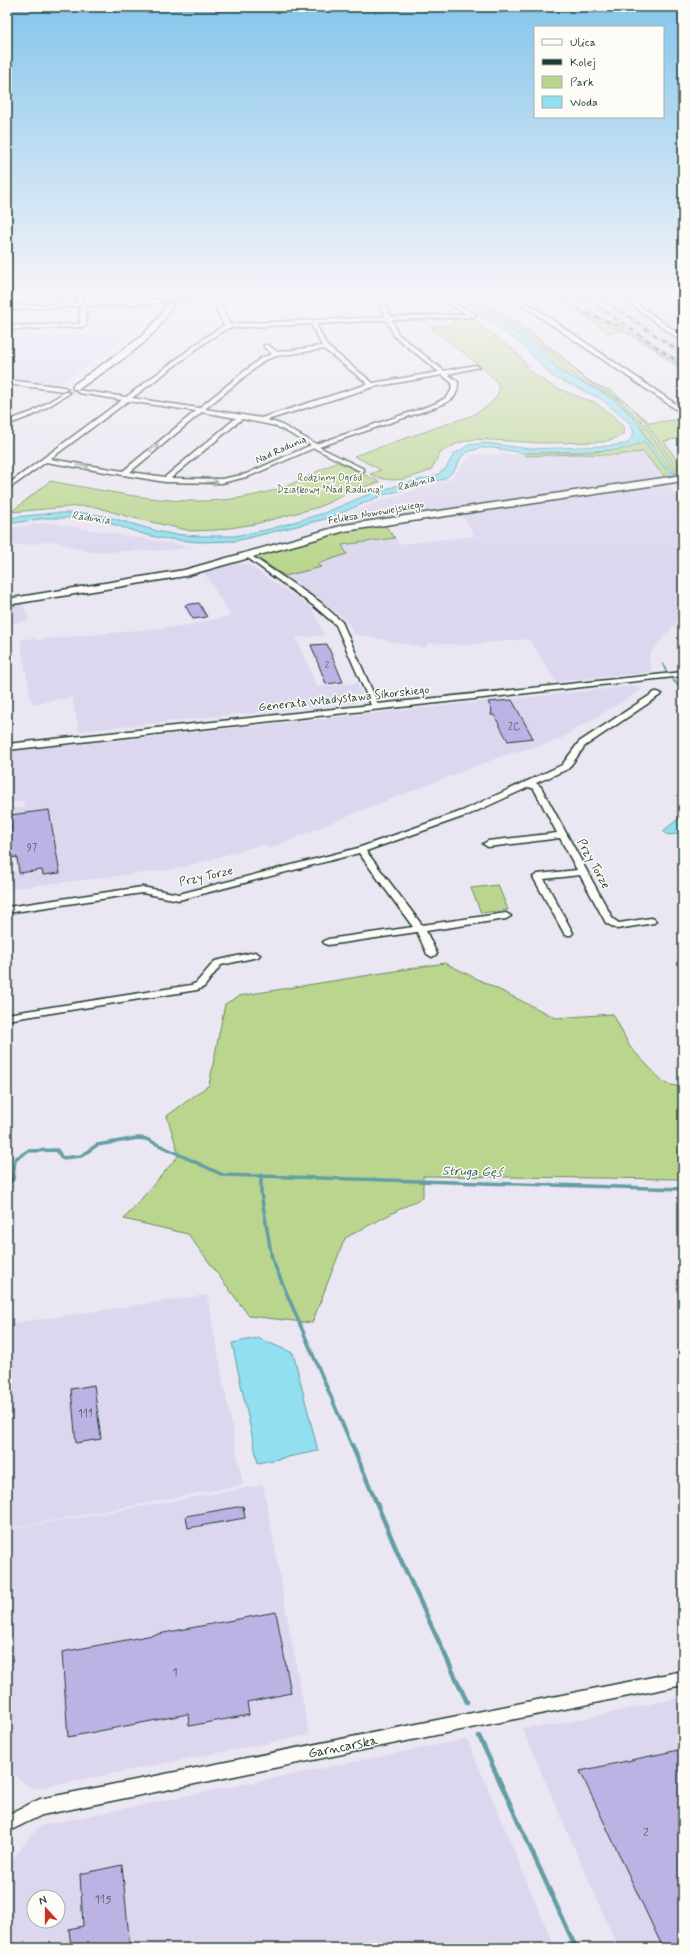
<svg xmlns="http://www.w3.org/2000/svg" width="690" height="1955" viewBox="0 0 690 1955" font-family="Mynerve,sans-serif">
<rect width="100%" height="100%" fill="#eae6f2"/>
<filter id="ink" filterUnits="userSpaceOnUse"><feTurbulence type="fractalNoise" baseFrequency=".025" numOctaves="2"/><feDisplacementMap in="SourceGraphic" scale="8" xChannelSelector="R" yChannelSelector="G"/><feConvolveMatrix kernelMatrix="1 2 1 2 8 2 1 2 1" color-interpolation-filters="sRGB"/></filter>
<g filter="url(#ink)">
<!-- built -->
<path fill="#dcd7ee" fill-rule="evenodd" d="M535 291H612L683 342V367L638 337 600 320 570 310Z
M619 291H683V329L671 330 645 311 664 309 656 301 635 302Z
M133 332 128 337 60 385 7 379V337Z
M643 452 665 477 343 525 338 519 376 502 451 479 471 454H525L527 456 575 454 615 455Z
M667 483 683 505V615L651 652 648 660 653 672 556 682 529 639 465 645 428 643 425 648 354 634 349 624 341 616 300 585 262 561 259 557 384 524 400 544 475 536 460 513 568 500Z
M46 522 174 544 195 547 172 550 88 552 55 541 15 546 14 543 7 544V529Z
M240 563 248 565 312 608 324 635 296 638 317 687 357 683 364 699 352 702 79 731 72 697 32 704 20 640 36 638 37 640 182 626 231 616 204 572Z
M22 602 29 621 7 624V605Z
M635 686 643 689 556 741 505 755 342 818 269 849 264 844 176 869 7 889V873L17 872 16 858 7 859V839L9 858 17 857 49 810 9 815 11 830H7V809L24 807 23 801 7 803V752Z
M207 1295 243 1485 7 1529V1324Z
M263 1485 309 1735 33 1789 7 1770V1530Z
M683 1697V1948H618L522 1728 555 1725Z
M467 1739 555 1948H7V1866L39 1826ZM34 1897H58V1921H34Z"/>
<!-- green -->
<path fill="#bad68e" stroke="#6c8a61" d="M449 291H456L472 299 513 325 559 359 582 381 619 400 643 422 675 471 680 476 670 471 647 440 638 422 624 408 594 388 559 371 546 355 504 324Z
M459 291H465L524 328 559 354 584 378 594 384 612 391 650 423 683 419V438L664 441 679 464H683L681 468 683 469V474L678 471 645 421 627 403 585 380 562 359 517 325Z
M584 314 638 337 683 367V371L654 349 623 331 609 333 582 315Z
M470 317 516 352 535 375 550 385 576 396 594 402 613 416 624 428V433L613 439 603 442 543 443 474 439 458 443 441 452 431 470C409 479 392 485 370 474L381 470 354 456 473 415C483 409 499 401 499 387 499 377 445 339 434 331L431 326 454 324 450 318Z
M644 441 671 475 665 477 643 452 615 455 575 454 526 456 524 453C560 452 613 456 644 441Z
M338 462 380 482 355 490 319 507 255 524 217 530 191 531 129 517 96 507 80 506 11 512 50 481C123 494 197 513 271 491 295 485 315 471 338 462Z
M384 524 395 538 342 545 347 554 317 564 321 567 285 576 262 561 259 557 261 554 327 534Z
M498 885 508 910 481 913 471 888Z
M445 963 556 1018 613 1014 630 1047 664 1083 683 1088V1179L423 1176V1197L345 1238 312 1323 249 1316 188 1234 124 1219 179 1155 167 1116 209 1085 225 1004 239 996Z"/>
<!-- water -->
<path fill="#91dfef" stroke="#639ea4" d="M438 291H449L484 311 544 352 559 371 602 392 616 401 638 422 647 440 675 476 672 477 644 441 630 448 612 450 524 453 494 448H480L468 452 462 456 454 471 444 479 383 495 329 518 236 541 199 542 160 538 143 534 103 521 82 518H46L7 524V518L53 513H85L105 516 157 531 171 534 198 536H235L270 529 324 513 374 492 437 475 446 468 454 454 469 445 485 443 531 449 608 446 626 444 631 439 634 432 629 422 601 399 552 376 525 347 473 310Z
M681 817H683V833L668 835 663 831Z
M258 1338 293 1353 318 1451 258 1463 232 1343Z"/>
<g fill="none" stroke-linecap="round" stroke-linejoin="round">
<!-- stream-far2 -->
<path stroke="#639ea4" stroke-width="2" d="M663 664 666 671
M673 680 683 690"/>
<!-- stream-far1 -->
<path stroke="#639ea4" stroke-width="3.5" d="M261 1175V1193L272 1259 352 1446
M7 1181 13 1180 15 1159 28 1151 57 1150 62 1158 81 1156 97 1145 138 1138 146 1139 223 1175 683 1189"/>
<!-- stream -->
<path stroke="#639ea4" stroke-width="4.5" d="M352 1445 399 1556 467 1702
M479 1736 576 1948"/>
</g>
<!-- building -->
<path fill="#bcb3e5" stroke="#1f3d34" d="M199 603 207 617 193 619 185 605Z
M327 644 343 682 326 684 311 645Z
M512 700 533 738 508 741 494 715H491L492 710 488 702Z
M49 810 60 873 43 875 42 870 19 873 17 857 9 858 7 830H11L10 815Z
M94 1385 101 1439 76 1443 71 1389Z
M243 1506 245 1518 188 1528 186 1516Z
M276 1612 291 1693 247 1702 249 1715 189 1726 188 1714 68 1737 62 1652Z
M683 1749V1948H663L580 1771Z
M122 1865 130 1948H71L69 1929 83 1926 80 1874Z"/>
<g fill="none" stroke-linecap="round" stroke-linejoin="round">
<defs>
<path id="minor" d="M106 291 82 295V303L163 299 166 301 163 303 86 306V325L83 327 7 330V326L80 324V306L7 310V306L77 303V295L56 296 53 294 56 292Z
M322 291H361L218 300 229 324 385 317 374 291H379L391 317 467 314 427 291H433L476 315 473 317 392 320 398 334 444 371 476 365 479 367 448 374 458 382C458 399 450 401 436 407L319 447 364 469V471H360L314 448 250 476 222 483 165 482 46 462 7 490V485L122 400 79 393 76 391 77 390 126 397 206 337 224 325 213 300 178 302 176 299ZM387 320 394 336 439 372 373 383 327 346 316 324ZM311 324 322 346 277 352 268 345H264V347L272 354 261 358 199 408 132 398 210 339 228 328ZM324 349 368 384 261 418 205 409 265 360 277 356ZM442 375 452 383C452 397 444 399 432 405L316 444 280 424 267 420 373 387ZM128 401 196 411 123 471 50 459ZM202 412 236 418 165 477 130 472ZM242 419 276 426 311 445 246 474 222 479 171 478Z
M613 291H619L683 337V342Z
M65 392 70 393 36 414 7 425V421L32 412Z
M247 553 320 602 342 622 378 704 683 672V676L7 750V744L371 705 336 625 314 606 245 556 244 555Z
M655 692H658L662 694 585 746 568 769 536 783 541 787 613 919 619 923 651 918 654 919 656 921 654 923 617 929 606 923 580 875 544 879 573 933 571 935H565L533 877 538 874 577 870 560 838 488 847 483 844 488 841 557 833 534 789 529 787 468 815 366 851 422 925 506 913 511 916 506 919 426 931 437 954 432 957 427 954 417 932 328 945 325 944 323 942 328 939 413 927 359 853 179 900 142 893 7 913V907L142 887 179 894 358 848 462 811 562 765 579 742Z
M255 952 260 955 258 957 221 965 204 987 197 990 7 1020V1014L191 985 196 983 215 961Z
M683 1671V1685L42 1815 7 1832V1815L40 1799Z"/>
<path id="tertiary" d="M502 291H510L683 409V414Z
M168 302 173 303C156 344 113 364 79 389H73V385L141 337 161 315Z
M7 380 64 387 68 389 64 391 7 384Z
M683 475V481L345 531 185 576 7 605V599L184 570 344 525Z"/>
</defs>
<!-- minor casing -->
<use href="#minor" stroke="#1f3d34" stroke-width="3"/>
<!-- tertiary casing -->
<use href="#tertiary" stroke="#1f3d34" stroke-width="3"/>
<!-- minor -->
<use href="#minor" fill="#fdfcf7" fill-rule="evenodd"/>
<!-- tertiary -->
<use href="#tertiary" fill="#fdfcf7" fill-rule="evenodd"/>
<defs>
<path id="rail" d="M538 291 552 299
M547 291 577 309 624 328
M566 291 582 302
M576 291 683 365
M591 291 683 354"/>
</defs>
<!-- rail casing -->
<use href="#rail" stroke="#1f3d34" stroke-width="2.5"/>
<!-- rail -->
<use href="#rail" stroke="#fdfcf7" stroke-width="1.5" stroke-dasharray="5" stroke-linecap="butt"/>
</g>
<!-- one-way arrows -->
<defs><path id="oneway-shaft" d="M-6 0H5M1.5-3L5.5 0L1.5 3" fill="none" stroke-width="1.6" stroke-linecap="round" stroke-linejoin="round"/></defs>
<g stroke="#8e9c96">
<use href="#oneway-shaft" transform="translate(154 448) rotate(-39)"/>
<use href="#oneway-shaft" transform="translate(83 466) rotate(9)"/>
<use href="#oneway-shaft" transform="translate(212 482) rotate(-4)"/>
</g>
</g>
<!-- sky -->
<linearGradient id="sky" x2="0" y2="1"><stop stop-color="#85c5eb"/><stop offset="0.52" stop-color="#f6f4f9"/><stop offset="1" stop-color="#f6f4f9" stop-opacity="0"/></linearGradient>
<rect width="690" height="565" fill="url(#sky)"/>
<g text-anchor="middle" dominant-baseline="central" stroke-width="3" stroke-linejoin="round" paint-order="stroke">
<!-- far-number labels -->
<g font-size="9" fill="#465a60">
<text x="327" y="664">2</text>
</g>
<!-- far-street labels -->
<g font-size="10" fill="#1f3d34" stroke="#fdfcf7">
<text transform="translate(281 450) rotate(-24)">Nad Radunią</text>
<text transform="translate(376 513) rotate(-10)">Feliksa Nowowiejskiego</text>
</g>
<!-- far-park labels -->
<g font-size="10" fill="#46634a" stroke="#fdfcf7">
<text x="330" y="478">Rodzinny Ogród<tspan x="330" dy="12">Działkowy "Nad Radunią"</tspan></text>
</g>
<!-- number labels -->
<g font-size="10" fill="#465a60">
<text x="514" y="727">2C</text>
<text x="32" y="848">97</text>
</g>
<!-- far-water labels -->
<g font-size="11" font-style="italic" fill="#365d59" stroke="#fdfcf7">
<text transform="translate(416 483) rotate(-15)">Radunia</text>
<text transform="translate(91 518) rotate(8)">Radunia</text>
</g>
<!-- street labels -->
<g font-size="12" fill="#1f3d34" stroke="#fdfcf7">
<text transform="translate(344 699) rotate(-6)">Generała Władysława Sikorskiego</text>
<text transform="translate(593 864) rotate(61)">Przy Torze</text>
<text transform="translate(206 877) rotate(-13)">Przy Torze</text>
</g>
<!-- near-number labels -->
<g font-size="12" fill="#465a60">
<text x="85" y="1414">111</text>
<text x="175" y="1673">1</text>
<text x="646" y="1833">2</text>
<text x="103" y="1900">115</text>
</g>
<!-- water labels -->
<g font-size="13" font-style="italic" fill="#365d59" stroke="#fdfcf7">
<text transform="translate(472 1172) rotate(2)">Struga Gęś</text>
</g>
<!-- near-street labels -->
<g font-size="14" fill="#1f3d34" stroke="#fdfcf7">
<text transform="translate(343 1747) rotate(-11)">Garncarska</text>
</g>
</g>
<!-- margin -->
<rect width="690" height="1955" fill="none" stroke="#fdfcf7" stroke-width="24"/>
<rect x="12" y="12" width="666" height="1931" fill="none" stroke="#1f3d34" stroke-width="1.5" filter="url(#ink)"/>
<!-- legend -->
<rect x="534" y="26" width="130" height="92" fill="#fdfcf7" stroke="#a4b0a9"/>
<rect x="542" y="39" width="20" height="6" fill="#fdfcf7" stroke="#a4b0a9"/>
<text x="570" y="46" font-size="12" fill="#1f3d34">Ulica</text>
<rect x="542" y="59" width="20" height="6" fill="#1f3d34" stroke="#a4b0a9"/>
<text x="570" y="66" font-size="12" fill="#1f3d34">Kolej</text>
<rect x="542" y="76" width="20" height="12" fill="#bad68e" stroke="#a4b0a9"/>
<text x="570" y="86" font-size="12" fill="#1f3d34">Park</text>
<rect x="542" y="96" width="20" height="12" fill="#91dfef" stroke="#a4b0a9"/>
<text x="570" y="106" font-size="12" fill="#1f3d34">Woda</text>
<!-- north arrow -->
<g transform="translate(46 1909) rotate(339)"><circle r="19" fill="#fdfcf7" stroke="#a4b0a9"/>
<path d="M0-3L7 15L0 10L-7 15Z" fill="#c8321e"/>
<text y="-6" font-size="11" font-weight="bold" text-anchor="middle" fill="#1f3d34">N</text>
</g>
</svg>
